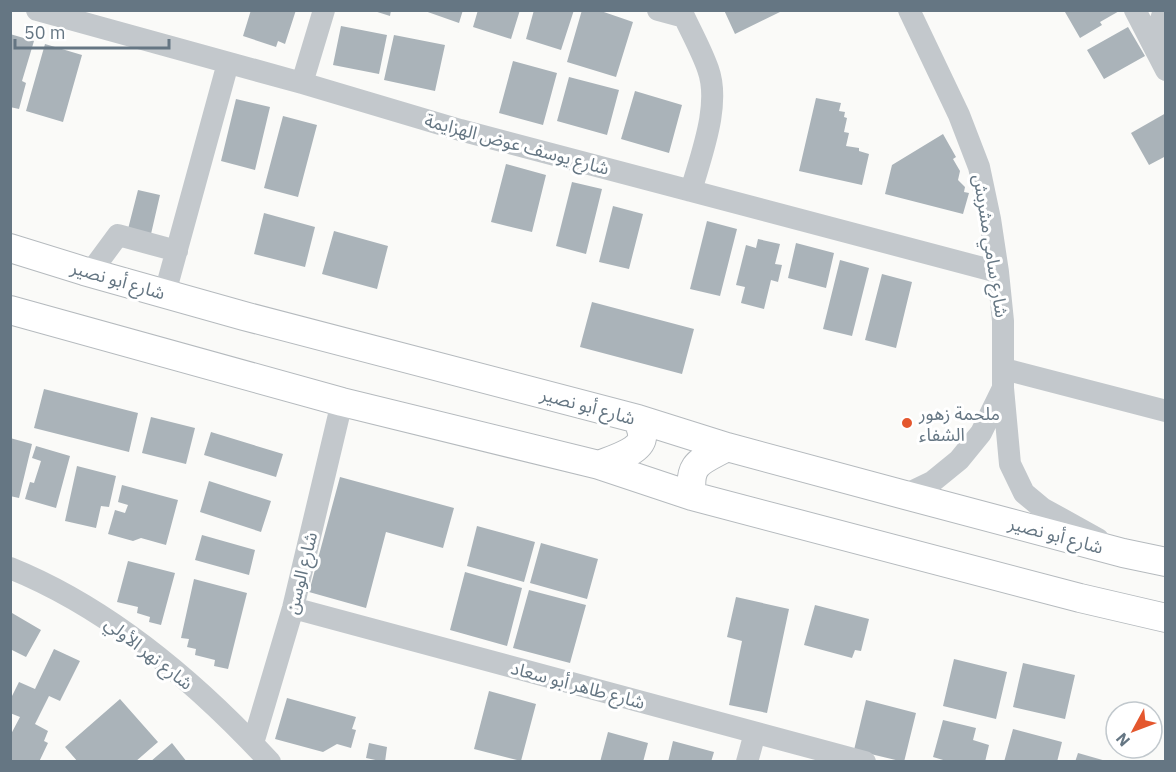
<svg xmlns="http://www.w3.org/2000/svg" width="1176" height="772" viewBox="0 0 1176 772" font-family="'IBM Plex Sans','Noto Sans Arabic',sans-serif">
<rect width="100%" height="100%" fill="#fafaf8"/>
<!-- building -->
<path fill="#aab3b9" d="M251 10H296L285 44 278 41 276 47 243 36Z
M371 10H391L390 16Z
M422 10H463L459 23Z
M478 10H520L511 39 473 27Z
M534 10H574L561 50 526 39Z
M582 10H598L633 22 616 77 567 62Z
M724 10H779L780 12 735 34Z
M1067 10H1121L1100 22 1102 25 1080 38 1065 12Z
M341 26 387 35 379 74 333 65Z
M1128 27 1145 56 1104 79 1087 50Z
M10 34 34 41 22 81 26 83 19 109 10 107Z
M394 35 445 45 435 91 384 80Z
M45 44 82 55 63 122 26 111Z
M513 61 557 73 543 125 499 113Z
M569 77 619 90 607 135 557 121Z
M635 91 682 105 669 153 621 139Z
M816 98 841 103 839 111 845 112 844 117 847 118 844 132 849 133 846 146 859 148V151L869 154 862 185 799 171Z
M236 99 270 107 255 170 221 161Z
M1166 113V156L1149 165 1131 133Z
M283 116 317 125 298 197 264 188Z
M943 134 956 157 953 159 960 171 958 180 965 187 964 192 969 193 963 214 885 194 892 165Z
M506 164 546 175 532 232 491 222Z
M572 182 602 189 586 254 556 246Z
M138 190 160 195 151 234 128 229Z
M613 206 643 214 629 269 599 262Z
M264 213 315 227 305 267 254 254Z
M707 221 737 229 720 296 690 289Z
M334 231 388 246 377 289 322 274Z
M758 239 780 244 775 264 782 265 778 282 771 280 764 309 741 303 745 287 736 285 746 245 756 248Z
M796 243 834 253 826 288 788 278Z
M840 260 869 268 852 336 823 329Z
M882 274 912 282 896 348 865 340Z
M592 302 694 329 682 374 580 347Z
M44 389 138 413 129 452 34 428Z
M151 417 195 428 186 464 142 453Z
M211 432 283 454 276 477 204 455Z
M10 438 32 444 19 498 10 496Z
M36 446 70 456 56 508 25 499 30 482 34 483 41 461 32 458Z
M77 466 116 476 109 507 101 506 96 528 65 521Z
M340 477 454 508 443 548 386 532 366 608 309 592Z
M209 481 271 501 261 532 200 512Z
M122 485 178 500 166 545 141 538 133 541 108 534 115 510 125 513 128 505 118 502Z
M477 526 535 542 524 582 467 566Z
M202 535 255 550 249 575 195 560Z
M541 543 598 559 587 599 530 583Z
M128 561 175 573 161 625 149 622 150 617 137 613 138 607 117 602Z
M465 572 522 588 507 646 450 630Z
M194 579 247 593 228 669 214 666 215 660 195 655 196 649 187 647 189 639 181 638Z
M529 590 586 605 570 663 513 648Z
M736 597 789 609 767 713 729 705 742 641 727 637Z
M815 605 869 619 861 651 855 650 852 658 804 645Z
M12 613 41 630 26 657 10 649V615Z
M54 649 80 661 60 701 49 696 35 724 48 731 44 741 48 743 39 762H10V736L20 717 10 713V700L19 682 35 689Z
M954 659 1007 672 996 719 943 706Z
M1023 663 1075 675 1065 719 1013 707Z
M489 691 536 704 521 761 474 749Z
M287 698 356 717 352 729 356 730 351 748 337 744 323 752 275 739Z
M120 699 158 742 135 762H78L65 747Z
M866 700 916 713 904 762 854 750Z
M943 720 976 728 973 740 989 745 985 762H950L933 757Z
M1013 729 1062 742 1057 762H1004Z
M608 732 648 743 643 762H600Z
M673 741 714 752 711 762H668Z
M172 743 187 762H150Z
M369 743 387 747 385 762 366 758Z
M1078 753 1106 761V762H1075Z"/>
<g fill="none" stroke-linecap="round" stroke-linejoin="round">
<defs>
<path id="major" d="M10 248 84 271 244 316 638 419 727 447 905 495 1123 553 1166 562
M10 310 342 402 599 465 692 496 1080 598 1166 618
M599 465C611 460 640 452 642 438 643 431 639 425 638 419
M692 496C688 462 700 462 727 447"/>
</defs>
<!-- major casing -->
<use href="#major" stroke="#b5babe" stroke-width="30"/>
<!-- minor -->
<path stroke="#c3c8cc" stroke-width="22" d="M37 10 302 83 460 130 998 272
M658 10 684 17
M681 10C690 30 701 49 708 69 721 105 701 155 691 191
M909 10 959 115 979 167 990 219 998 272 1003 321V388L1010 464 1024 493 1042 508 1098 539
M1135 10 1166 70
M1153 45 1164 10
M302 83 324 10
M90 273 118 235 177 251
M165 293 228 63
M1004 369 1166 411
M905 495 932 482 959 460 981 433 1002 390
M10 568C109 608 198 684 270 762
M293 608 865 762
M253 743 293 608 342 402
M747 762 755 733"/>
<!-- major -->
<use href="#major" stroke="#fff" stroke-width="28"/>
</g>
<!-- markers -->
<circle fill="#e4572e" stroke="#fff" stroke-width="2" cx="907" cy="423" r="6"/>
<g text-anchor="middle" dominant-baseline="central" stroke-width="6" stroke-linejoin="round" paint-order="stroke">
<!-- street labels -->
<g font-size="18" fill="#657683" stroke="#fff">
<text transform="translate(517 144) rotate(15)">شارع يوسف عوض الهزايمة</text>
<text transform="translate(991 246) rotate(81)">شارع سامي مشربش</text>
<text transform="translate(118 280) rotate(16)">شارع أبو نصير</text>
<text transform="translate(588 406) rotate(15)">شارع أبو نصير</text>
<text transform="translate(1056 535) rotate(15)">شارع أبو نصير</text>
<text transform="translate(301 573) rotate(-76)">شارع الوسن</text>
<text transform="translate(149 653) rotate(38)">شارع نهر الأولي</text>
<text transform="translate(578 685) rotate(15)">شارع طاهر أبو سعاد</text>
</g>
<!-- poi labels -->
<g font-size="18" fill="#657683" stroke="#fff" text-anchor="start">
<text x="919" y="413">ملحمة زهور<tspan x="919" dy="21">الشفاء</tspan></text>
</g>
</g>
<!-- border -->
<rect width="1176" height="772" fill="none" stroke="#657683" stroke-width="24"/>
<!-- north arrow -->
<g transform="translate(1134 730) rotate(229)"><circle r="28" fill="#ffffff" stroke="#c1c8cd" stroke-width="1.5"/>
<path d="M0-4.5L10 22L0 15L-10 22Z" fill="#e4572e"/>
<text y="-9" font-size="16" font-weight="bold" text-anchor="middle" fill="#657683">N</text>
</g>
<!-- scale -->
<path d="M15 39v9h154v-9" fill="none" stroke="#657683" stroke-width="3"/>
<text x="24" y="39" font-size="18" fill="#657683" stroke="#ffffff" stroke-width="4.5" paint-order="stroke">50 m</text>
</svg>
